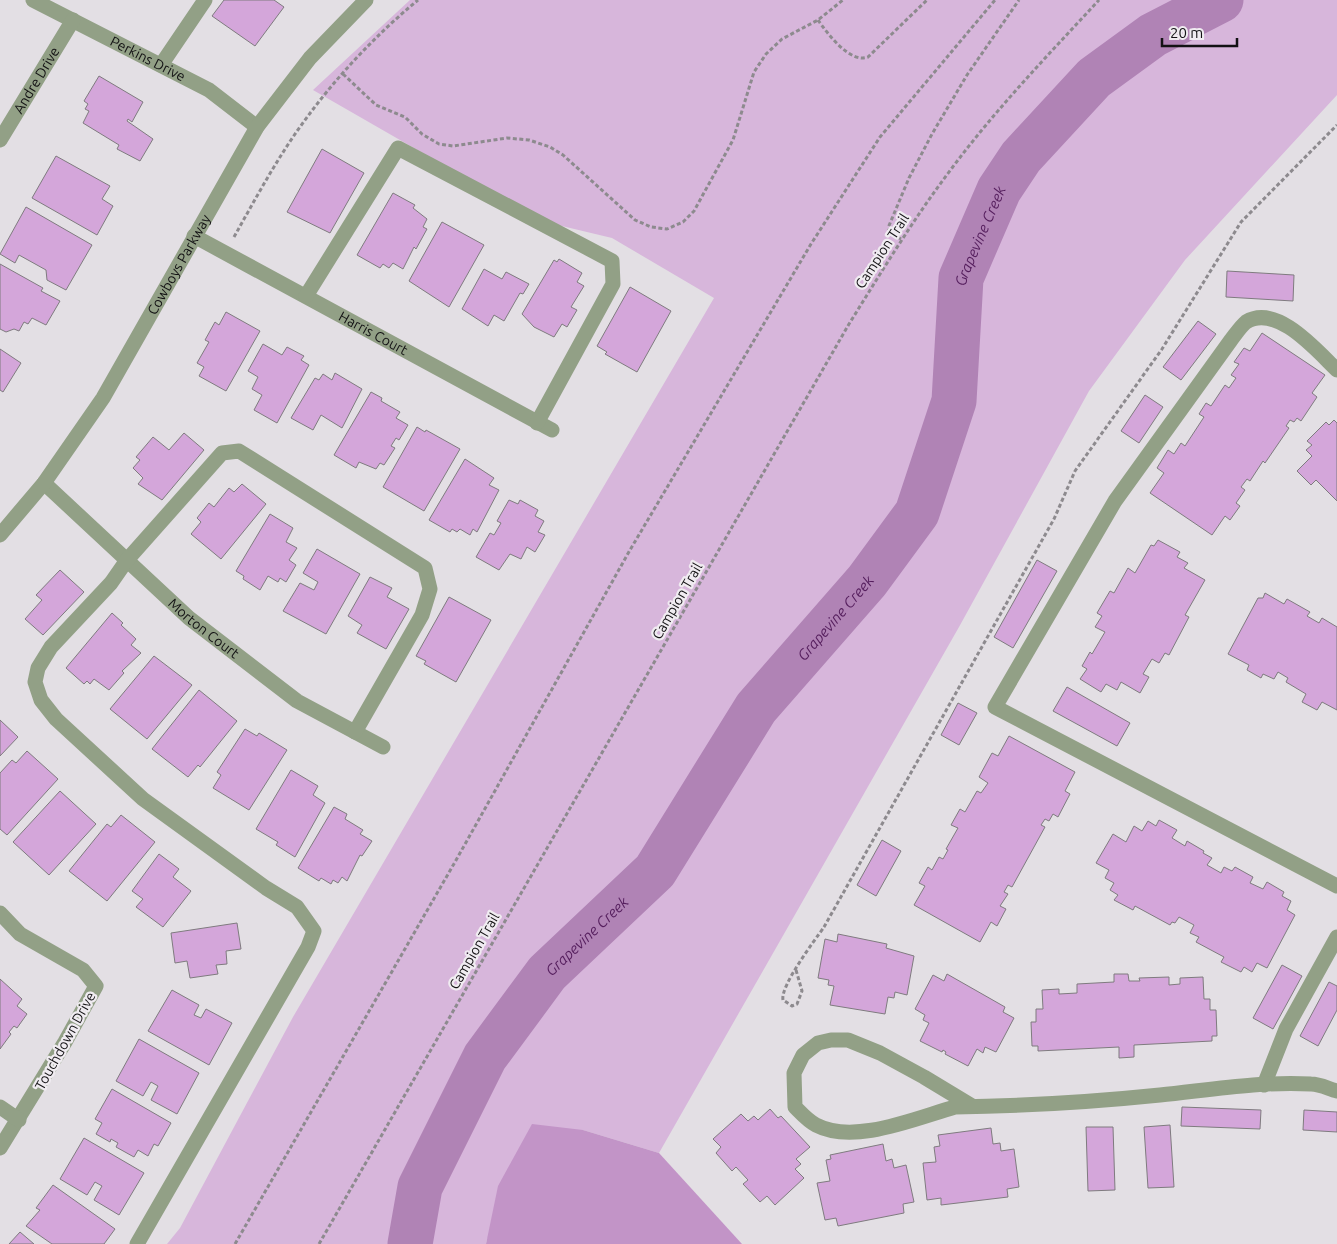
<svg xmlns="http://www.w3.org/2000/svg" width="1337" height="1244" viewBox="0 0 1337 1244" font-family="Ubuntu,sans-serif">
<rect width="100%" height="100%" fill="#e3dfe4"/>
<!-- green -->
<path fill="#d7b6db" d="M410 0H1337V95L1185 260 1089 391 959 627 659 1153 583 1130 487 1239 486 1244H167L180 1228 293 1017 714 298 612 238 541 221 313 90Z"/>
<!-- forest -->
<path fill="#c294c7" d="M532 1124 583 1130 659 1153 742 1244H486L498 1186Z"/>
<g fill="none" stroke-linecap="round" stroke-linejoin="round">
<!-- river -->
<path stroke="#b083b5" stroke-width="45" id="s1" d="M410 1244 420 1187 485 1057 547 973 655 871 756 708 867 581 917 513 954 401 961 278 999 190 1021 157 1094 78 1153 35 1221 0"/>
</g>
<!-- building -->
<path fill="#d4a6da" stroke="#7f7b7f" d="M224 0H274L284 7 255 46 212 16Z
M99 76 143 102 132 122 128 119 127 121 153 139 140 161 117 149 119 145 83 123 89 111 85 109 88 104 84 101Z
M322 149 364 173 330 233 287 212Z
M56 156 110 186 102 199 113 206 97 235 32 198Z
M393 193 415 205 413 208 427 219 423 227 427 229 416 249 414 247 403 269 393 263 389 268 383 264 380 268 357 255Z
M26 207 92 245 66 290 47 280 46 270 19 255 15 263 0 254Z
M442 222 484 245 449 307 409 281Z
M559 259 582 273 577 282 584 286 571 307 577 310 567 327 562 324 554 337 534 327 522 314 554 260 557 262Z
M0 264 43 288 41 291 60 301 46 325 32 318 28 324 24 322 19 331 14 329 6 332 0 329Z
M484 269 502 279 506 272 529 284 523 294 520 293 504 321 494 315 488 326 462 309Z
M1227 271 1294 275 1293 301 1226 297Z
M630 287 671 311 637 372 605 354 607 352 597 346Z
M226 312 260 331 226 391 199 376 204 367 197 363 209 342 205 340 215 322 219 325Z
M1198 321 1216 334 1181 380 1163 367Z
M1262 333 1325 375 1312 393 1317 397 1301 421 1297 418 1294 422 1290 420 1286 426 1289 428 1265 463 1263 461 1250 481 1247 479 1241 487 1245 490 1236 503 1240 506 1230 520 1225 516 1212 535 1150 493 1164 473 1157 468 1168 450 1174 454 1181 443 1185 446 1204 417 1199 414 1206 403 1211 406 1225 385 1229 388 1236 378 1231 375 1239 364 1234 362 1244 348 1250 351Z
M263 344 282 355 287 347 304 356 301 360 309 365 277 423 254 410 262 395 252 389 258 377 248 371Z
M0 349 21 363 3 392 0 390Z
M335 373 362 389 342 428 321 415 313 430 291 418 315 378 319 380 323 374 332 380Z
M371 392 382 398 381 401 400 412 396 418 408 425 399 440 396 438 391 446 395 448 384 465 380 463 376 469 359 462 356 468 334 455Z
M1145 395 1163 407 1139 443 1121 431Z
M1334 420 1337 423V501L1316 480 1311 485 1297 471 1312 456 1306 450 1312 445 1307 441 1326 422 1329 425Z
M417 427 425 432 426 430 460 449 424 511 383 487Z
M184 433 204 450 162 500 138 484 143 478 133 468 140 460 136 457 153 437 169 450Z
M465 459 494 478 489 485 499 490 477 532 473 529 470 535 460 529 457 532 452 529 450 532 429 520Z
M242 484 266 504 221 559 191 534 201 522 197 518 209 503 214 507 229 488 234 492Z
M509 500 518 504 520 500 538 510 535 516 544 521 538 532 545 535 535 552 527 547 521 559 510 554 499 570 476 557 490 533 494 535 501 523 497 521Z
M270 514 293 528 286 542 297 548 289 560 296 565 286 582 280 578 278 582 268 576 260 590 243 579 244 576 236 571Z
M1158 540 1180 552 1177 557 1188 563 1184 568 1205 580 1185 615 1189 617 1169 655 1165 653 1159 663 1152 659 1143 674 1149 677 1140 693 1121 682 1117 690 1106 684 1101 692 1080 679 1087 669 1082 666 1090 652 1092 654 1105 632 1095 627 1102 616 1097 613 1110 591 1114 593 1128 568 1135 573 1151 545 1154 546Z
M317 549 360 574 326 634 283 611 300 583 314 590 318 582 303 573Z
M1037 560 1057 571 1013 648 994 637Z
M60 570 84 592 43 635 25 619 42 600 36 595Z
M370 577 392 588 387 597 409 609 386 649 357 633 362 625 348 616Z
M1265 593 1284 604 1287 599 1310 612 1307 616 1319 623 1322 618 1337 627V710L1322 702 1317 710 1302 702 1306 694 1286 682 1288 678 1278 672 1274 679 1263 674 1261 678 1247 670 1249 665 1228 654 1258 598H1263Z
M449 597 491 620 456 682 424 664 426 661 416 656Z
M112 613 123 623 121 625 136 639 131 645 141 653 122 671 124 673 109 690 94 679 90 684 87 681 84 684 66 668Z
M154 656 192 685 147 739 110 709Z
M1067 687 1130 723 1117 746 1053 711Z
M199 690 237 721 200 767 198 765 188 777 152 749Z
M958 703 977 713 959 745 941 735Z
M0 720 18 737 0 756Z
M245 729 257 736 259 733 287 750 249 810 213 788 221 775 217 772Z
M1009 736 1075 772 1065 791 1070 794 1058 817 1053 814 1049 821 1045 819 1041 825 1045 827 1012 887 1008 885 1004 892 1008 894 1000 906 1006 909 997 926 991 922 980 942 914 905 925 886 919 883 928 867 932 870 939 857 943 859 948 850 946 849 958 828 951 825 960 809 965 812 977 791 981 793 988 783 979 777 992 753 998 756Z
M27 751 58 779 7 835 0 829V773L12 760 16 763Z
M291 770 318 786 313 795 325 803 295 857 276 845 278 842 256 829Z
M60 791 96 824 49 875 13 842Z
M334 807 347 814 345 819 363 830 360 834 372 841 362 856 360 855 347 881 342 877 338 883 333 880 331 884 321 878 319 881 298 868Z
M121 815 155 842 107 901 69 871 107 824 111 827Z
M1159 820 1177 830 1172 838 1185 846 1187 841 1204 851 1203 853 1212 858 1207 865 1221 873 1224 867 1232 871 1235 867 1253 877 1250 883 1263 889 1267 882 1284 892 1282 896 1291 901 1287 910 1295 915 1267 968 1257 963 1252 972 1244 967 1241 972 1221 962 1224 957 1196 942 1199 937 1190 933 1194 925 1179 917 1175 923 1172 922 1170 925 1135 906 1133 910 1114 900 1118 895 1110 890 1114 883 1105 878 1109 870 1096 863 1113 834 1126 842 1134 826 1142 831 1148 821 1156 826Z
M882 840 901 851 876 896 857 885Z
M159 854 179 869 173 877 191 891 163 927 136 907 143 899 132 891Z
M237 923 241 949 226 951 227 964 216 965 218 974 190 978 187 961 175 963 171 933Z
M838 934 887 944 886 948 914 956 907 995 895 992 894 998 888 997 885 1014 830 1005 834 986 828 985 829 980 818 978 825 939 837 942Z
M1282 965 1302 976 1273 1029 1253 1018Z
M947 974 1005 1007 1003 1012 1014 1018 996 1052 985 1047 983 1053 977 1049 968 1066 945 1054 946 1052 943 1050 942 1052 920 1041 929 1023 923 1020 925 1015 915 1009 933 975 944 981Z
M1114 974H1128L1129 981H1140L1139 978 1169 977V985L1180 984V978L1203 977 1204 999H1210V1010H1216L1217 1036H1212V1041L1134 1045V1057L1119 1058V1047L1038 1051V1046H1032L1031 1022H1036V1009H1043L1042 990 1059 989V994L1077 993V984L1114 982Z
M0 979 22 999 17 1006 27 1014 17 1028 14 1026 9 1032 11 1034 0 1049Z
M1329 982 1337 986V1010L1318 1046 1300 1036Z
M172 990 199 1005 194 1015 201 1018 206 1009 232 1023 209 1065 148 1031Z
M139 1039 199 1073 177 1114 151 1100 158 1086 151 1082 143 1096 116 1081Z
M112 1089 171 1123 158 1146 154 1144 148 1156 138 1150 134 1157 116 1147 118 1143 111 1139 110 1142 96 1134 102 1123 95 1119Z
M1182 1107 1261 1110 1260 1129 1181 1126Z
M770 1109 778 1118 781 1116 810 1147 796 1159 801 1164 795 1169 804 1178 775 1205 767 1196 760 1202 743 1184 748 1180 736 1167 732 1171 716 1153 721 1147 713 1139 741 1114 748 1121 754 1116 758 1120Z
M1304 1110 1337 1112V1132L1303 1130Z
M1170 1125 1174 1187 1148 1188 1144 1127Z
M1086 1127H1113L1115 1190 1088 1191Z
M991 1128 993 1144 1000 1143 1001 1151 1014 1149 1019 1187 1007 1189 1008 1197 941 1205V1198L927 1200 923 1163 936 1162 934 1147 940 1146 938 1135Z
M84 1138 144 1173 119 1215 94 1200 102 1186 95 1182 87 1195 60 1179Z
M883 1144 886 1161 892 1159 894 1168 906 1165 914 1202 903 1204 904 1213 838 1226 836 1218 825 1220 817 1183 830 1181 826 1160 831 1159 830 1155Z
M53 1185 115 1229 104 1244H52L26 1226 40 1210 36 1208Z
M20 1232 34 1244H9Z"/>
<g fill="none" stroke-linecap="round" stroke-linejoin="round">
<!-- path -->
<path stroke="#8d8a8e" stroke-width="3" stroke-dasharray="4 2.5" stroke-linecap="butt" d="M818 20C827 33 850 64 868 57L927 0
M343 74 376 105 405 117 422 134 439 144 453 146 507 138 529 140 550 147 563 155 635 220 651 227 667 229 683 222 694 211 733 140 754 72 766 54 782 39 818 20 843 0
M234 237C257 196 280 153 308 116 339 74 378 33 418 0
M901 239 891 233 888 228 909 178 932 134 967 75 1019 0
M796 970 802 991 797 1004 792 1006 783 1000C780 986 815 940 824 927L1054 519 1075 471 1162 349 1241 222 1337 125
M235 1244 455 862 630 550 811 244 880 137 995 0
M319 1244 849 324C882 271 914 218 952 168 996 109 1049 54 1099 0"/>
<!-- minor -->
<g stroke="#92a086" stroke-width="15">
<path id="s2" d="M33 0 209 90 257 127"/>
<path d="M161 65 205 0"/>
<path id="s3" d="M0 140 73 20"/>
<path id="s4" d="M194 236 552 430"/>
<path d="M306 296 398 148 612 261 613 284 537 423"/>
<path d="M1337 370C1317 351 1277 303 1246 322 1241 326 1235 335 1231 340L1115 501 995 707 1337 886"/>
<path id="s5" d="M44 483 189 618 297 701 383 747"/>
<path id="s6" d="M0 535 44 483 103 398 257 127 310 58 366 0"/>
<path d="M0 913 20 934 83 970 96 986 65 1042 0 1148"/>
<path d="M1264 1085 1286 1029 1337 937"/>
<path d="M972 1106 924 1077 880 1053 848 1040H831L818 1043 803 1055 794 1073 795 1107C801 1113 808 1121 816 1125 854 1145 916 1118 955 1107 1023 1106 1092 1102 1160 1095 1209 1090 1261 1081 1311 1084 1320 1084 1329 1089 1337 1091"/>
<path d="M0 1107 19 1120"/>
<path d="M137 1244 308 947 314 931 297 907 266 888 143 799 56 719 41 700 35 682 38 668 51 647 111 583 127 560 222 453 239 451 425 568 430 589 422 615 355 732"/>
</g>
</g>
<g text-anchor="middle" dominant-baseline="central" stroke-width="4.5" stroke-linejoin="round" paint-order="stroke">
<!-- street labels -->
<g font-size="14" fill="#131214" stroke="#f0ecf1">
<text stroke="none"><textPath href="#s2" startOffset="129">Perkins Drive</textPath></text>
<text stroke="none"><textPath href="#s3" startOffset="70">Andre Drive</textPath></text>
<text transform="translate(882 251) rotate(-57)">Campion Trail</text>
<text stroke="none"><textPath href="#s6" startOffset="325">Cowboys Parkway</textPath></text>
<text stroke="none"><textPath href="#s4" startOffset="204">Harris Court</textPath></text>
<text transform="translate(677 601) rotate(-60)">Campion Trail</text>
<text stroke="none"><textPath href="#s5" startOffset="216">Morton Court</textPath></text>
<text transform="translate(474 951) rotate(-60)">Campion Trail</text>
<text transform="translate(65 1041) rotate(-61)">Touchdown Drive</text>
</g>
<!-- water labels -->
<g font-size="15" font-style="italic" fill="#551e5d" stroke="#f0ecf1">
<text stroke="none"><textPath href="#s1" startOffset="1188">Grapevine Creek</textPath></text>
<text stroke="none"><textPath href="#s1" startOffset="768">Grapevine Creek</textPath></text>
<text stroke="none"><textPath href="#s1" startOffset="362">Grapevine Creek</textPath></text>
</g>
</g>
<!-- scale -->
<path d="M1162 38v8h75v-8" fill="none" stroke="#131214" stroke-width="2.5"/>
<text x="1170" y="38" font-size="15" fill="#131214" stroke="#f0ecf1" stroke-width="4" paint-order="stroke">20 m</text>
</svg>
